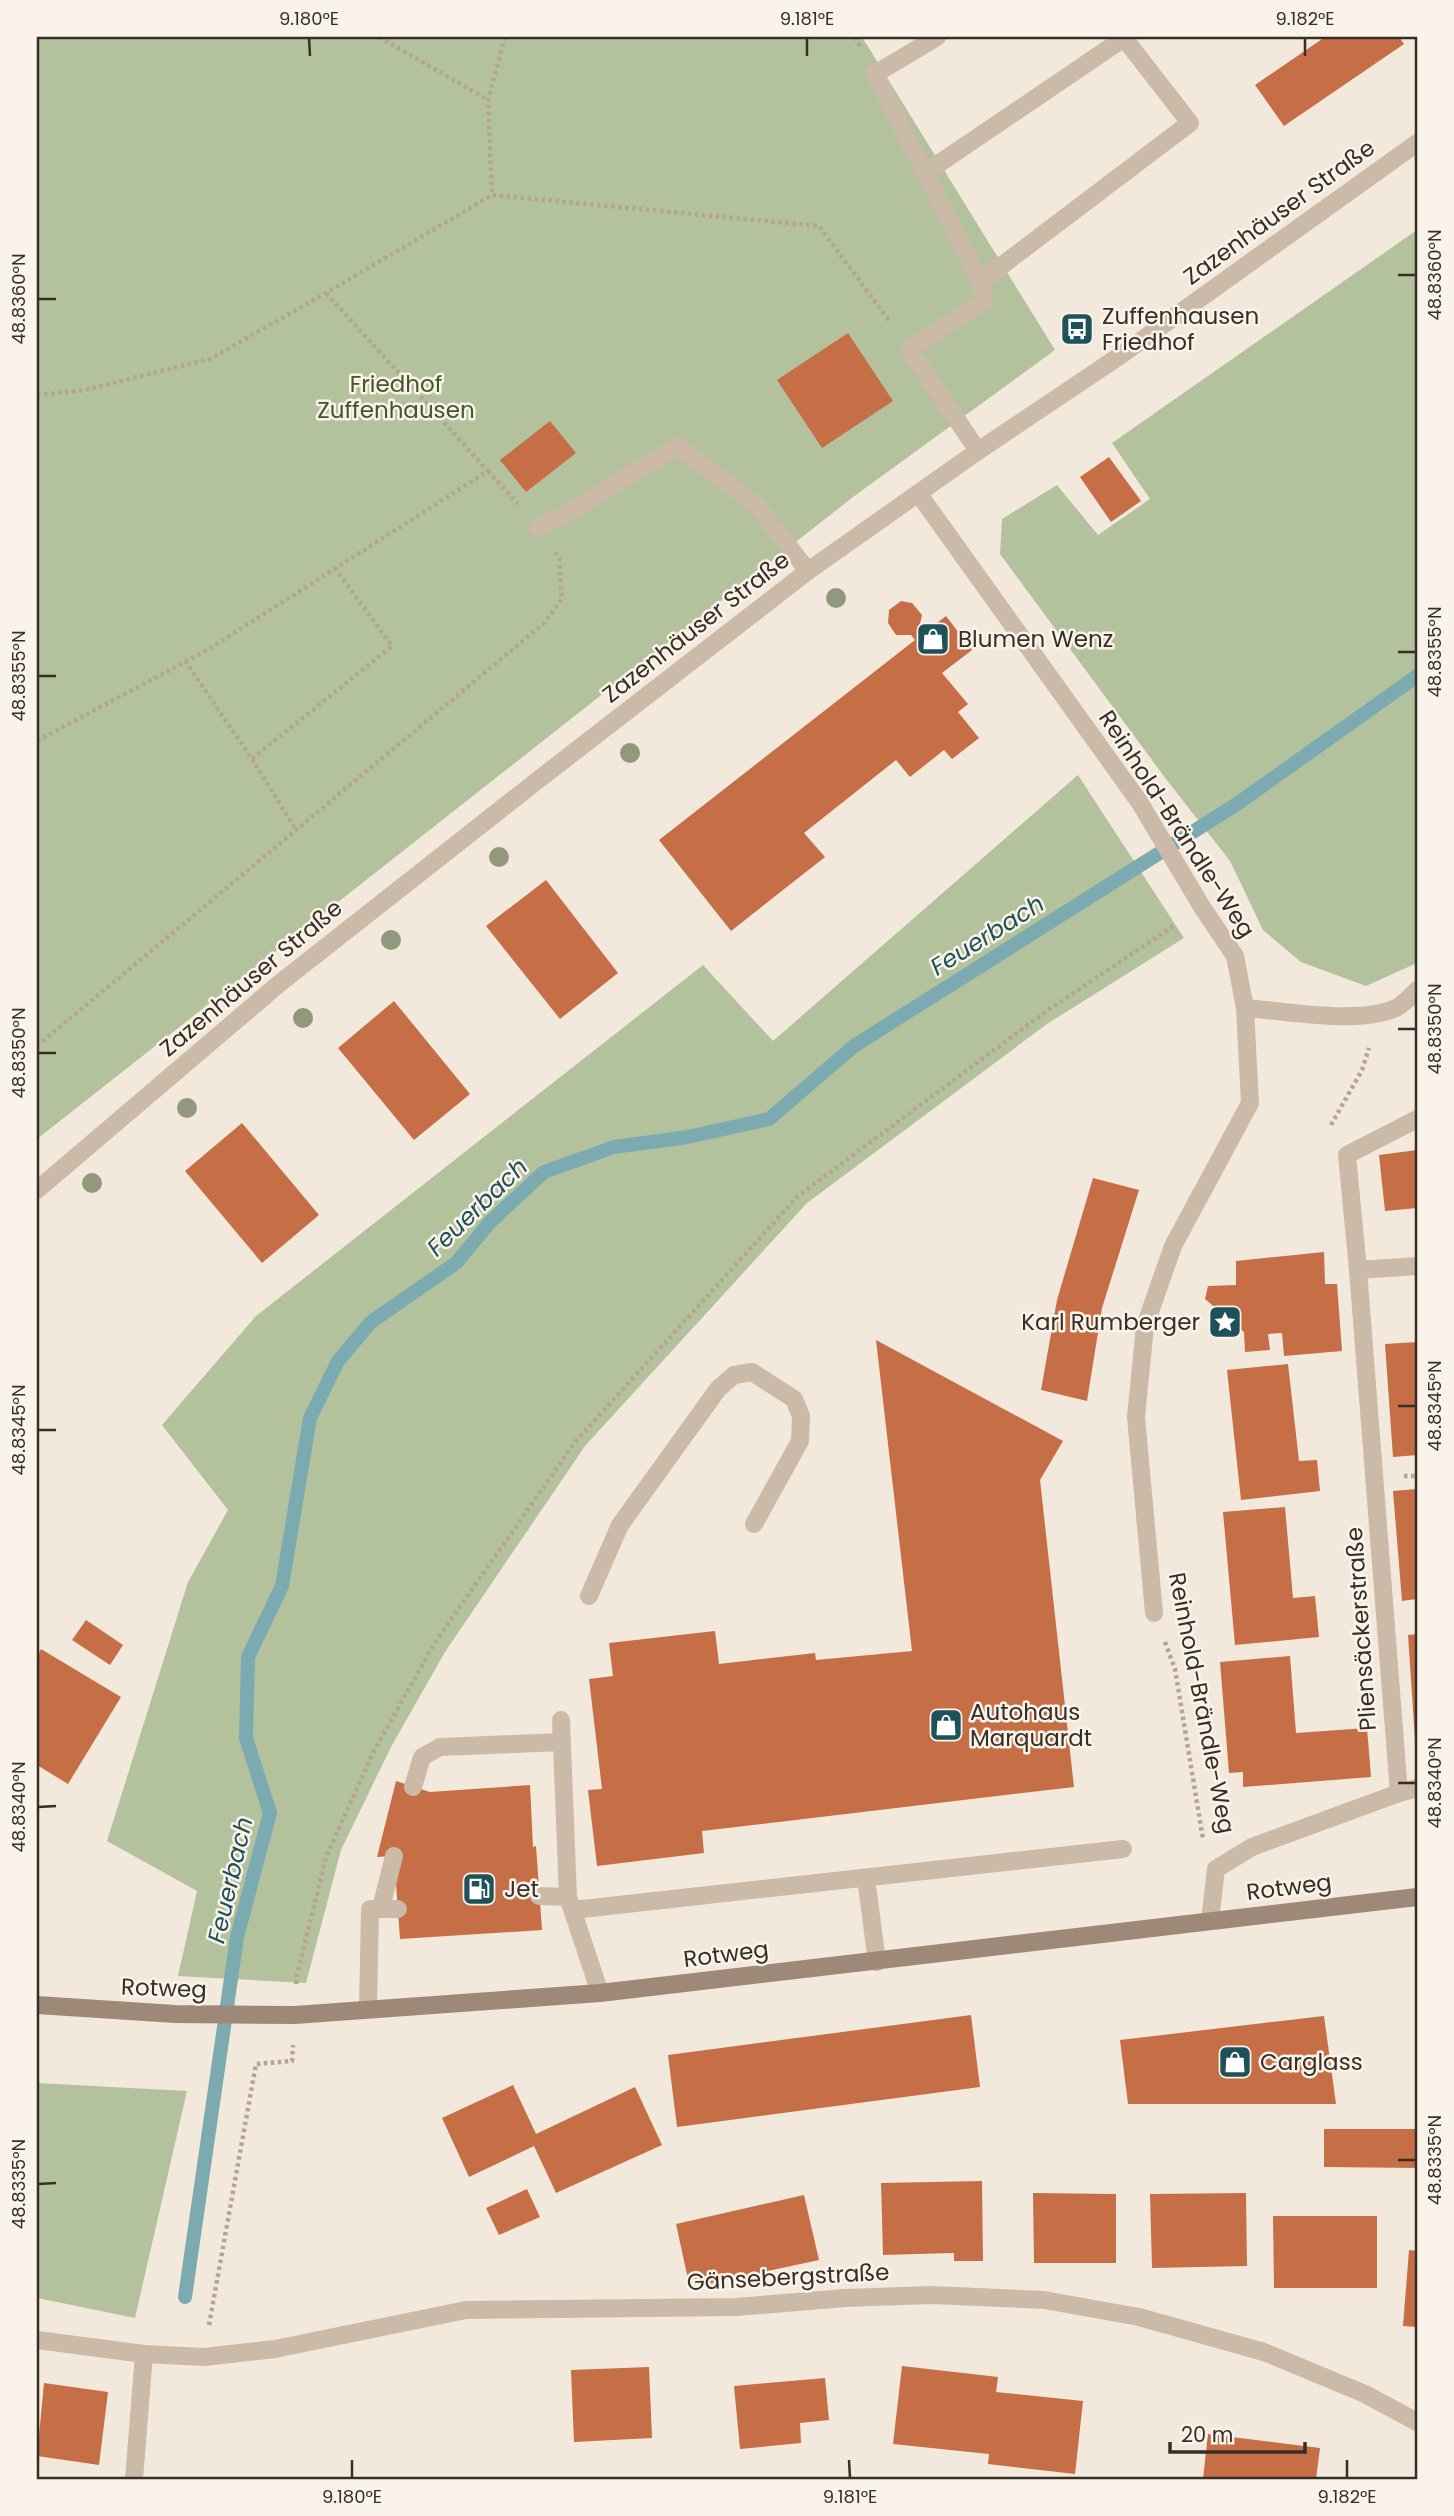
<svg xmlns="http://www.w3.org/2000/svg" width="1454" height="2516" viewBox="0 0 1454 2516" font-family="Poppins,sans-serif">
<rect width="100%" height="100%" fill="#f2e9dc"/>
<!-- green -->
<path fill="#b3c29c" d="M37 37H862L1055 350 853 497 37 1139Z
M1417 230V963L1366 986 1301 962 1263 930 1230 861 1166 779 1000 554 1002 519 1057 485 1098 535 1150 499 1112 443Z
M1078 775 1184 938 1047 1024 807 1203 585 1446 445 1652 391 1747 341 1850 306 1983 178 1976 197 1891 107 1841 188 1582 228 1510 162 1425 256 1316 703 965 773 1041Z
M37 2083 187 2091 135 2318 37 2298Z"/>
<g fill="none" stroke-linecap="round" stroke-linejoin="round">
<!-- stream -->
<path stroke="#7baab0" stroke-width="14" d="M185 2297 237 1937 270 1813 246 1738 248 1657 282 1586 310 1418 338 1361 371 1322 456 1263 490 1222 544 1172 614 1147 688 1137 769 1119 854 1046 1237 804 1417 676"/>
</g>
<!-- building -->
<path fill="#c66e46" d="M1325 37H1399L1404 44 1284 126 1255 85Z
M848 333 893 401 822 448 777 380Z
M550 421 576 453 526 492 500 460Z
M1109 457 1141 501 1111 522 1080 477Z
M901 601 912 603 922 615 919 628 924 633 946 616 972 650 942 673 968 704 958 712 979 738 952 759 944 750 910 777 896 760 804 833 825 857 731 931 659 840 915 640 911 635H896L888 623 889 610Z
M546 880 618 973 560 1019 486 926Z
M394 1001 470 1094 414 1140 338 1048Z
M242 1123 319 1215 262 1263 185 1171Z
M1417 1150V1208L1385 1211 1379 1155Z
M1093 1178 1139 1190 1102 1308 1087 1401 1041 1390 1057 1300Z
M1324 1252 1325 1284H1337L1342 1351 1284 1356 1282 1333 1268 1334 1270 1350 1245 1352 1244 1332 1205 1299 1208 1286 1236 1285V1261Z
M876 1340 1063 1441 1040 1480 1074 1787 702 1831 704 1853 597 1866 588 1790 602 1789 589 1679 613 1676 609 1643 715 1631 719 1664 815 1653 816 1660 912 1651Z
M1417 1342V1455L1393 1457 1385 1344Z
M1288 1364 1299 1461 1317 1460 1320 1491 1241 1500 1227 1370Z
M1417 1489V1599L1402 1601 1393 1491Z
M1285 1507 1293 1598 1315 1596 1319 1637 1235 1645 1223 1512Z
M86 1620 123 1645 110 1665 72 1640Z
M1417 1634V1739L1415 1740 1408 1635Z
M41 1649 121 1697 68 1784 37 1765V1657Z
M1290 1656 1296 1733 1367 1728 1371 1777 1243 1787V1772L1229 1773 1220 1662Z
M396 1781 430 1792 530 1785 533 1847 536 1846 542 1930 400 1939 394 1856 377 1857Z
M971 2015 980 2087 677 2127 668 2055Z
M1324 2016 1336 2104H1128L1120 2040Z
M513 2085 536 2134 635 2087 662 2145 556 2193 534 2146 469 2177 442 2118Z
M1324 2129H1417V2168L1324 2167Z
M982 2181 983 2261H954V2253L883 2255 881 2183Z
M527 2189 540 2217 499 2235 486 2208Z
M1033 2193 1116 2194V2263H1034Z
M1246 2193 1247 2266 1152 2268 1150 2194Z
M804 2195 819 2260 690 2288 676 2224Z
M1273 2216H1377V2288H1274Z
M1409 2250 1417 2251V2327L1403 2326Z
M902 2366 998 2377 996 2392 1083 2401 1075 2474 988 2464 989 2454 893 2444Z
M649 2367 652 2438 574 2442 571 2370Z
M825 2378 829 2420 800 2423 801 2443 740 2449 734 2386Z
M44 2383 108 2392 99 2465 37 2456Z
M1208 2434 1320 2448 1316 2479H1203Z"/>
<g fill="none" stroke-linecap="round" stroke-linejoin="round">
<!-- path -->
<path stroke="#b6a492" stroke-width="4.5" stroke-dasharray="3.5 3.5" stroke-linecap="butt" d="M379 37 488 100
M505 37 488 100 492 195 819 226 890 322
M855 37 860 46
M37 395 85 390 210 359 326 293 492 195
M488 471 518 504
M185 661 252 759 392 646 335 568
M37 741 209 649 488 471 326 293
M252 759 296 830
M37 1046 543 624 562 599 559 558 555 553
M1331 1125 1362 1070 1369 1048
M1404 1476H1417
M1165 1642 1175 1669 1203 1839
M296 1984 297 1975 326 1857 374 1751 434 1644 575 1442 798 1196 1048 1010 1175 925
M209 2325 256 2064 292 2061 293 2045"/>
<!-- lane -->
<path stroke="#cbbaa8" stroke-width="18" d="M925 173 875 74 937 37
M978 451 909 349 984 301 980 282 1190 123 1124 38 925 173 980 282
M538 527 563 516 678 446 758 507 808 571
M1245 1008C1287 1011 1358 1025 1396 1008 1404 1004 1411 996 1417 990
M1358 1270 1347 1155 1417 1119
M589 1596 620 1525 718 1389 734 1375 752 1372 794 1399 801 1416 800 1441 754 1524
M561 1720 568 1897
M413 1787 422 1757 440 1747 562 1742
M1399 1793 1417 1788
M866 1878 877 1962
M539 1896 568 1897 600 1993
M381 1908 394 1856
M573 1910 1123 1849
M368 2009 370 1909H398
M134 2479 144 2354"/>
<!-- street -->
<path stroke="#cbbaa8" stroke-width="18" d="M918 493 1140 803 1202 907 1235 956 1245 1008 1250 1103 1173 1246 1145 1326 1136 1417 1154 1613
M37 1190 280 983 538 780 808 571 978 451 1121 355 1417 143
M1210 1921 1216 1869 1252 1847 1399 1793 1358 1270 1417 1266
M37 2340 144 2354 204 2357 275 2349 466 2310 736 2307 845 2298 932 2295 1044 2300 1139 2317 1264 2352 1365 2394 1417 2422"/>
<!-- secondary -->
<path stroke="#9e8979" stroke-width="18" d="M37 2005 175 2014 295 2015 600 1993 1417 1897"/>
</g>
<!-- trees -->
<g fill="#92987b">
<circle cx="836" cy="598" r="10"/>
<circle cx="630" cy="753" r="10"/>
<circle cx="499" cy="857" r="10"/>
<circle cx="391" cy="940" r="10"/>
<circle cx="303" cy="1018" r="10"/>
<circle cx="187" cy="1108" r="10"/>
<circle cx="92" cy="1183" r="10"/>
</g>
<!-- ticks -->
<path fill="none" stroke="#372e28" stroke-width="2.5" d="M309 38 310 56M807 38V56M1305 38V56M1398 275H1416M38 299H56M1398 652H1416M38 676H56M1398 1029H1416M38 1053H56M1398 1406H1416M38 1430H56M1398 1783H1416M38 1807 56 1806M1398 2160H1416M38 2184 56 2183M352 2460V2478M849 2460 850 2478M1347 2460V2478"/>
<!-- icons -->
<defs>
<symbol id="bus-square" viewBox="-11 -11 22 22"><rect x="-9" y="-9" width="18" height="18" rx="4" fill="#1e5159" stroke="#faf3e9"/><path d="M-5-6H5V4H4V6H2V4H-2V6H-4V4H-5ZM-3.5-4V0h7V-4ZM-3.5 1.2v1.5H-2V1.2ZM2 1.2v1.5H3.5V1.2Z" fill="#fff"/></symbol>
<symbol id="shop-square" viewBox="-11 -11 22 22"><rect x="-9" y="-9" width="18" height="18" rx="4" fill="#1e5159" stroke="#faf3e9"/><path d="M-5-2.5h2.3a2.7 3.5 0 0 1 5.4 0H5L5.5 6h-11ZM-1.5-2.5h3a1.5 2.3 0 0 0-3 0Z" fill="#fff"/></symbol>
<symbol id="sight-square" viewBox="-11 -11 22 22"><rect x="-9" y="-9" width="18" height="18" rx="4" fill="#1e5159" stroke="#faf3e9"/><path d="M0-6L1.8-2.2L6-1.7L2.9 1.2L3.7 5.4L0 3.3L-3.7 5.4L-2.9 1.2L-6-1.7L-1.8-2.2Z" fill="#fff"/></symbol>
<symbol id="fuel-square" viewBox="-11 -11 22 22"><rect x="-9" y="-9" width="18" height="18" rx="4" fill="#1e5159" stroke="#faf3e9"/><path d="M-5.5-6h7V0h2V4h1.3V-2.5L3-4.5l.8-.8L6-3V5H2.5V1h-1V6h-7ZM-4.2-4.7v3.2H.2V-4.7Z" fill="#fff"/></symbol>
</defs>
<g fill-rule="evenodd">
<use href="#bus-square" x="1058" y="310" width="38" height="38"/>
<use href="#shop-square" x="914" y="620" width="38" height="38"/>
<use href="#sight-square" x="1206" y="1303" width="38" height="38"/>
<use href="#shop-square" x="927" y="1706" width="38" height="38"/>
<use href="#fuel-square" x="460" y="1870" width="38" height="38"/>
<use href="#shop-square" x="1216" y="2043" width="38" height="38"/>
</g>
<g text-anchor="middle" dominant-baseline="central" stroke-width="5" stroke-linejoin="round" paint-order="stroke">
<!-- street labels -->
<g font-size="23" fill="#372e28" stroke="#faf3e9">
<text transform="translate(1279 212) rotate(-36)">Zazenhäuser Straße</text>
<text transform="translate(696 627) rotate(-38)">Zazenhäuser Straße</text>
<text transform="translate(1177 824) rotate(57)">Reinhold-Brändle-Weg</text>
<text transform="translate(251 978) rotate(-40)">Zazenhäuser Straße</text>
<text transform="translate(1361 1629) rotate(-94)">Pliensäckerstraße</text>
<text transform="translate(1202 1703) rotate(79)">Reinhold-Brändle-Weg</text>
<text transform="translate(1289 1887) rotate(-7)">Rotweg</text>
<text transform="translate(726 1954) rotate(-7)">Rotweg</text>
<text transform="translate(164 1988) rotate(2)">Rotweg</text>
<text transform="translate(788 2277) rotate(-3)">Gänsebergstraße</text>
</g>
<!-- poi labels -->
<g font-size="23" fill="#372e28" stroke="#faf3e9" text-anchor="start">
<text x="1102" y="316">Zuffenhausen<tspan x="1102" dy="26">Friedhof</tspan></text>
<text x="958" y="639">Blumen Wenz</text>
<text x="1200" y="1322" text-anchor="end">Karl Rumberger</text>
<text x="970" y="1712">Autohaus<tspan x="970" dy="26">Marquardt</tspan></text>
<text x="504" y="1889">Jet</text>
<text x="1260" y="2062">Carglass</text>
</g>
<!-- park labels -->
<g font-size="23" fill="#44562c" stroke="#faf3e9">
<text x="396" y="384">Friedhof<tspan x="396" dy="26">Zuffenhausen</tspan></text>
</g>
<!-- water labels -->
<g font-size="24" font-style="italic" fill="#1e5159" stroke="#faf3e9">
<text transform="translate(987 935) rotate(-32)">Feuerbach</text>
<text transform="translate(477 1207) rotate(-44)">Feuerbach</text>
<text transform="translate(230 1880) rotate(-77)">Feuerbach</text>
</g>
</g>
<!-- border -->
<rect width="1454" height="2516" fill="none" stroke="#faf3e9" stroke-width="77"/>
<!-- scale -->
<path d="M1170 2442v10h135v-10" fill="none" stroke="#372e28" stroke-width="3.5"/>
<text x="1181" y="2442" font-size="21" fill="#372e28" stroke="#faf3e9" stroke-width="5" paint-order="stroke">20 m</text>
<rect x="38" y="38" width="1378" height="2440" fill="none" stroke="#372e28" stroke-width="2.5"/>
<g font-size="18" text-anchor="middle" fill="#372e28">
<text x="309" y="25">9.180°E</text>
<text x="807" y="25">9.181°E</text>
<text x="1305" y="25">9.182°E</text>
<text transform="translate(1435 275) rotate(-90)" y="6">48.8360°N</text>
<text transform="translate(19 299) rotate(-90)" y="6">48.8360°N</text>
<text transform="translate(1435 652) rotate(-90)" y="6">48.8355°N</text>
<text transform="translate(19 676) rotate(-90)" y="6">48.8355°N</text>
<text transform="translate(1435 1029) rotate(-90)" y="6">48.8350°N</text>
<text transform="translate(19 1053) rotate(-90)" y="6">48.8350°N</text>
<text transform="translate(1435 1406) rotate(-90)" y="6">48.8345°N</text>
<text transform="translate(19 1430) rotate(-90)" y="6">48.8345°N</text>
<text transform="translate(1435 1783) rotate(-90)" y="6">48.8340°N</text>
<text transform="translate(19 1807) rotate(-90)" y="6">48.8340°N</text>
<text transform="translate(1435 2160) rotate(-90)" y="6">48.8335°N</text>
<text transform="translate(19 2184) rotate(-90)" y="6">48.8335°N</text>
<text x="352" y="2503">9.180°E</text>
<text x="850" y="2503">9.181°E</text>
<text x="1347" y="2503">9.182°E</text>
</g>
</svg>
